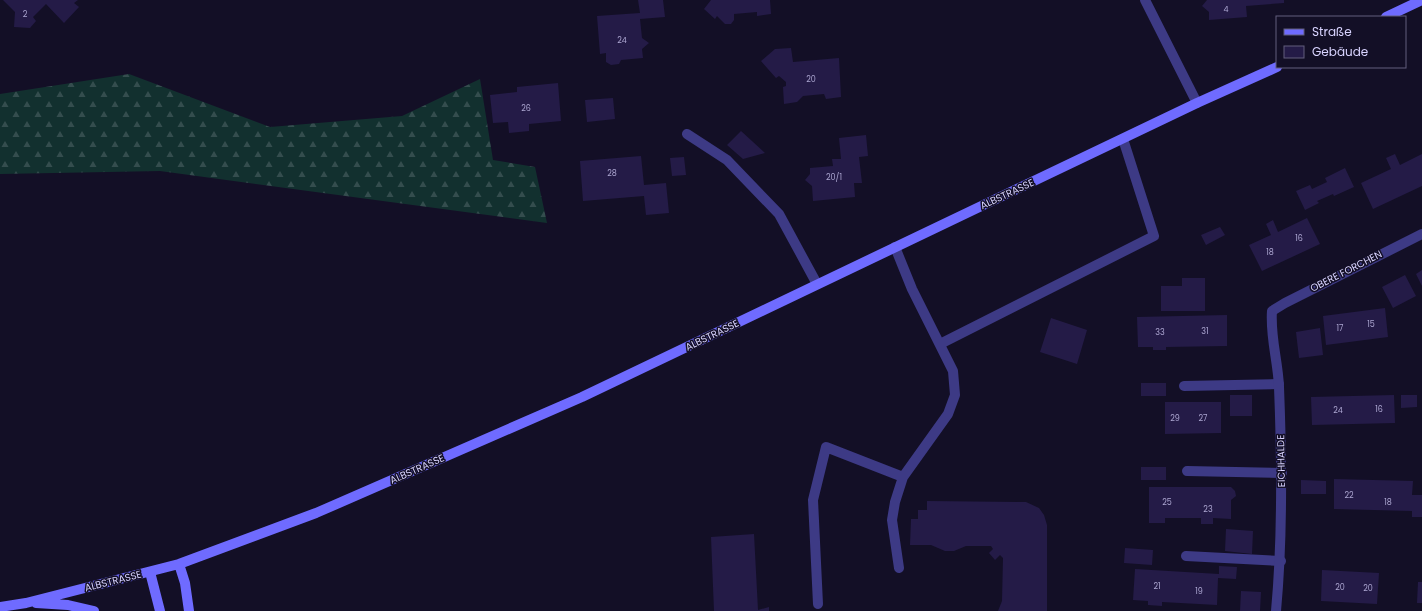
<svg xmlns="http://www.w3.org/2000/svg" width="1422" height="611" viewBox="0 0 1422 611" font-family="Poppins,sans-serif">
<defs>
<pattern id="forest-firs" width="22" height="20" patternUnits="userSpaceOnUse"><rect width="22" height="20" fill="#12302f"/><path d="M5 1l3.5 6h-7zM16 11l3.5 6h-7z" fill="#344d4e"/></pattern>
</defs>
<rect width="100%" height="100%" fill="#130f26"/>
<!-- forest -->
<path fill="url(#forest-firs)" d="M129 74 270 127 402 116 480 79 493 160 535 167 547 223 160 171 0 174V94Z"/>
<!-- building -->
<path fill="#241b47" d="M3 0H78L74 3 79 7 64 23 46 4 33 17 36 21 30 28 14 27 15 12Z
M638 0H663L665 17 640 19 642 38 649 43 642 49 643 58 621 60 619 64 611 65 606 62V53L600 54 597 16 640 13Z
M711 0H770L771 14 757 16V12L734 14V20L731 24H725L717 16 715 19 704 9Z
M1207 0H1284V3L1246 6 1247 17 1209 20V12L1202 6Z
M791 48 793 62 839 58 841 97 826 99 824 94 803 96 797 102 784 104 783 87 786 86V82L779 76 776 78 761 61 775 49Z
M558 83 561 121 529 124V131L509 133 508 122 493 123 490 95 517 92V87Z
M613 98 615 119 587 122 585 100Z
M741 131 765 153 743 159 727 145Z
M866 135 868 156 859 157 862 183H854L855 197 813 201 812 186 805 180 810 174V168L833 166 832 159H841L839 138Z
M1395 154 1400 165 1422 154V186L1373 209 1361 183 1391 169 1386 158Z
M641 156 644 185 666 183 669 213 646 215 644 196 583 201 580 161Z
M684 157 686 175 672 176 670 158Z
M1345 168 1354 187 1334 196 1333 194 1317 201 1319 203 1305 210 1296 191 1310 185 1312 189 1327 182 1325 178Z
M1307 218 1320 244 1262 271 1249 245 1271 235 1266 224 1273 220 1278 232Z
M1220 227 1225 235 1206 245 1201 235Z
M1422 270V286L1416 274Z
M1405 275 1416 296 1393 308 1382 287Z
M1182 278H1205V311H1161V286H1182Z
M1385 308 1388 337 1326 345 1323 316Z
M1227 315V346L1166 347V350H1153V347H1138L1137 317Z
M1051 318 1087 330 1077 364 1040 352Z
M1320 328 1323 355 1299 358 1296 332Z
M1141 383H1166V396H1141Z
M1230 395H1252V416H1230Z
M1394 395 1395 423 1312 425 1311 397Z
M1401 395H1417V407L1401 408Z
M1165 402H1221V433L1165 434Z
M1141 467H1166V480H1141Z
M1334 479 1413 481 1412 495H1422V517H1412V511L1334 509Z
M1301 480 1326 481V494H1301Z
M1149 487H1231L1235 491 1236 496 1231 500V519L1213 518V524H1201V518H1165V523H1149Z
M927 501 1026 502 1039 508 1044 515 1047 525V611H998L1002 601 1003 558 1000 555 995 560 989 553 993 549 991 546H966L954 551H945L931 545H910L911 519H918V510H927Z
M1226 529 1253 531 1252 554 1225 551Z
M754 534 758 610 769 607V611H714L711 537Z
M1125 548 1153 550 1152 565 1124 563Z
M1219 566 1237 567 1236 579 1218 578 1217 605 1162 602V606L1148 605V601L1133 600 1135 569 1219 574Z
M1322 570 1379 573 1377 604 1321 601Z
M1418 582H1422V603H1417Z
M1241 591 1261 592 1260 611H1240Z"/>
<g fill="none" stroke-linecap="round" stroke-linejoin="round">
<!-- lane -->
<path stroke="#3d3a85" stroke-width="10" d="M940 344 1154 236 1123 139
M1184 386 1279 384
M1187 471 1282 473
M1186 556 1281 561
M899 568 892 520 895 502 903 477
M818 604 813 500 826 447 903 477 948 414 955 395 953 371 912 289 895 247"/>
<!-- street -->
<path stroke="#3d3a85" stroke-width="10" d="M1145 0 1197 103
M687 134 727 160 779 214 817 284
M1276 611C1283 536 1282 462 1279 387 1278 361 1270 337 1272 311L1285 303 1422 234"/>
<!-- secondary -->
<path stroke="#6f6bff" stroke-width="10" d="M1386 17 1422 0
M179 564 185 583 189 611
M150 572 160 611
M36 603 68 605 94 611
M0 607 26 603 179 564 316 513 582 397 1197 103 1277 67"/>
</g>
<g text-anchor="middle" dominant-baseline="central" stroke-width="3" stroke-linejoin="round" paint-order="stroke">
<!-- number labels -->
<g font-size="8" fill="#aca6d1">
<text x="1226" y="9">4</text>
<text x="25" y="14">2</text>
<text x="622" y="40">24</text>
<text x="811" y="79">20</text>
<text x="526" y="108">26</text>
<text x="612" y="173">28</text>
<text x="834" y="177">20/1</text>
<text x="1299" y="238">16</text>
<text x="1270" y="252">18</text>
<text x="1371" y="324">15</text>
<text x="1340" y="328">17</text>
<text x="1205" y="331">31</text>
<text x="1160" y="332">33</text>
<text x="1379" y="409">16</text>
<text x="1338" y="410">24</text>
<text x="1175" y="418">29</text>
<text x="1203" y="418">27</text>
<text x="1349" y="495">22</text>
<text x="1167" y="502">25</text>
<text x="1388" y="502">18</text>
<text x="1208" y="509">23</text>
<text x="1157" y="586">21</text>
<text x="1340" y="587">20</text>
<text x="1368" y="588">20</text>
<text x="1199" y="591">19</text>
</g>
<!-- street labels -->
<g font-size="10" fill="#d9d4ff" stroke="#130f26">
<text transform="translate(1007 194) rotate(-25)">ALBSTRASSE</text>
<text transform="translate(1346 271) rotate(-27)">OBERE FORCHEN</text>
<text transform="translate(712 335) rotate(-26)">ALBSTRASSE</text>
<text transform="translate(1281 461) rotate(-91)">EICHHALDE</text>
<text transform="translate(417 469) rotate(-24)">ALBSTRASSE</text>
<text transform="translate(113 581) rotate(-14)">ALBSTRASSE</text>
</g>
</g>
<!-- legend -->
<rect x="1276" y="16" width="130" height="52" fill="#130f26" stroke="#625e7d"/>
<rect x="1284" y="29" width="20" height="6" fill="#6f6bff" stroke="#625e7d"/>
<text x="1312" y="36" font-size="12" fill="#d9d4ff">Straße</text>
<rect x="1284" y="46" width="20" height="12" fill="#241b47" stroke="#625e7d"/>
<text x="1312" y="56" font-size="12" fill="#d9d4ff">Gebäude</text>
</svg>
